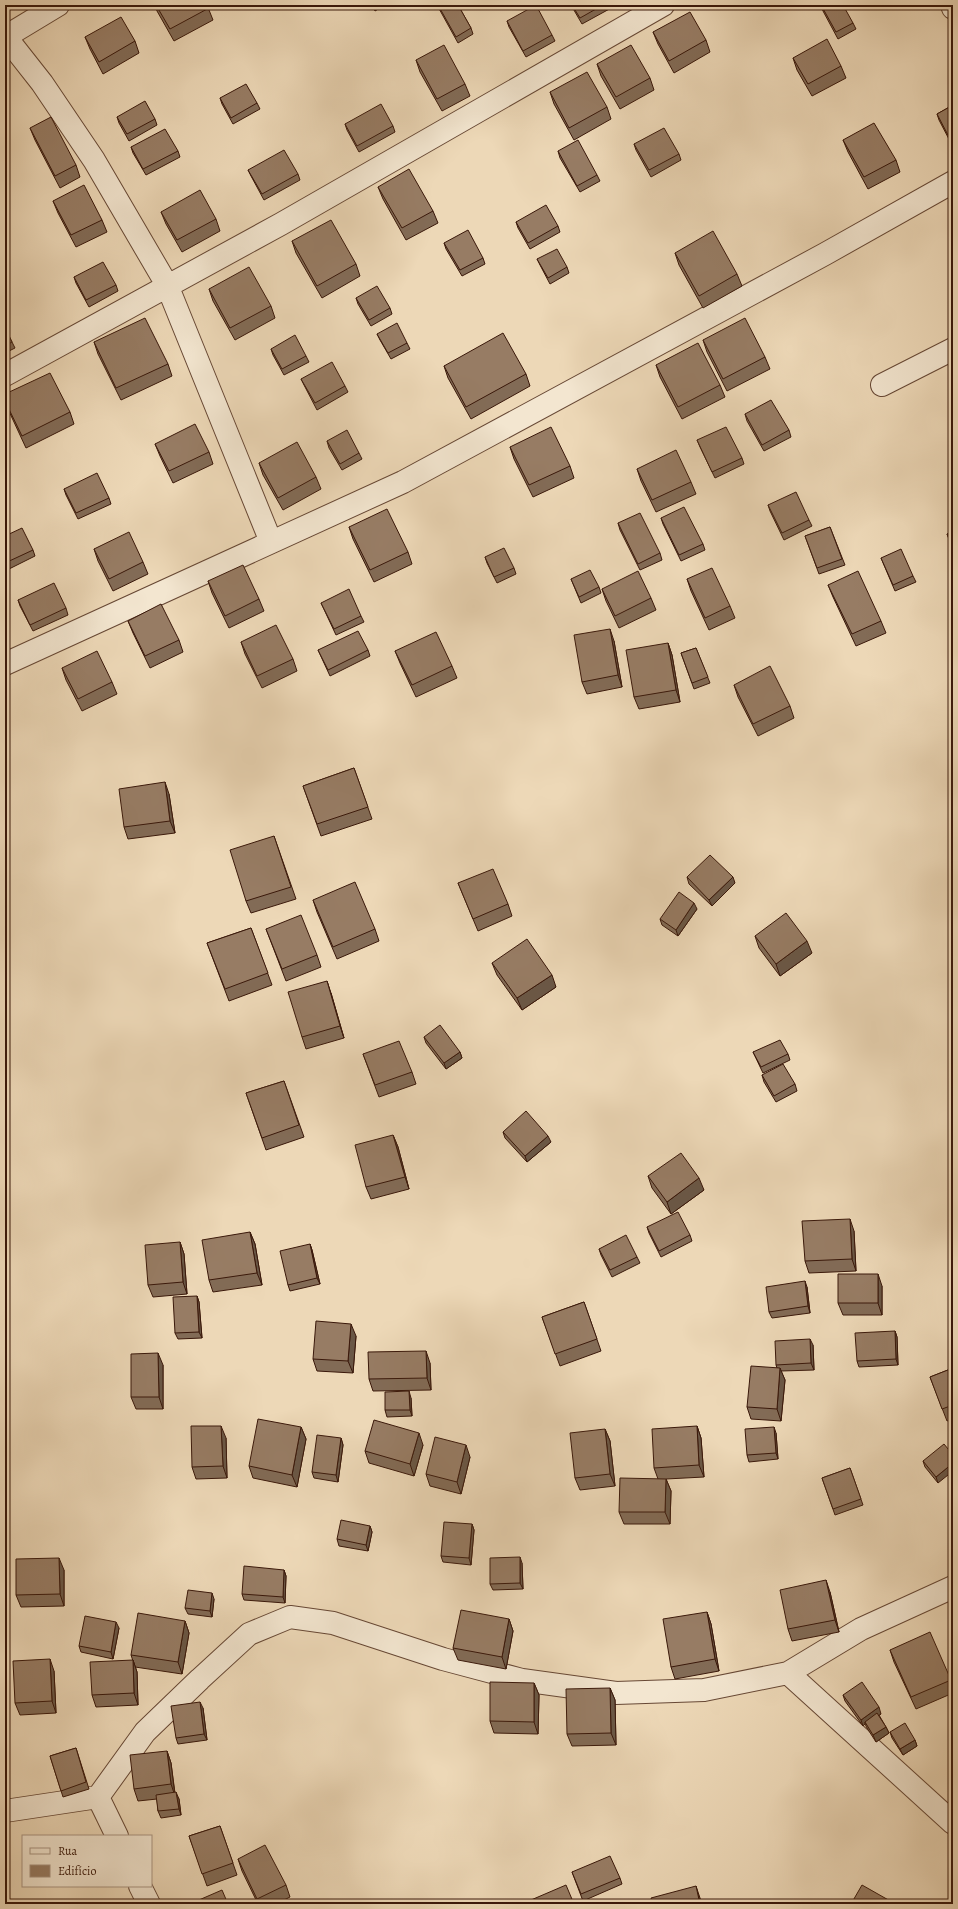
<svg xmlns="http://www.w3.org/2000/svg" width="958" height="1909" viewBox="0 0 958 1909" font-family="Alegreya,serif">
<rect width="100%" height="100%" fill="#edd8b7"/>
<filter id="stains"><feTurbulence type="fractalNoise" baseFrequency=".005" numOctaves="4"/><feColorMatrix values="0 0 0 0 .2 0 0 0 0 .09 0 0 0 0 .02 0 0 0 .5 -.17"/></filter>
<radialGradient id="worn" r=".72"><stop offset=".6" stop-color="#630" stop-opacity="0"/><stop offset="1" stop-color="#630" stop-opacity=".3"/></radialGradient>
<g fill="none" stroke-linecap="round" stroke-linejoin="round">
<defs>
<path id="minor" d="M952 5 953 8
M5 36 42 83 94 160 167 285 271 542
M5 37 58 5
M5 375 281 224 663 5
M882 385 953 349
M5 664 403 482 825 254 953 182
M788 1673 953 1823
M98 1797 117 1836
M5 1811 98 1797 145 1732 200 1679 249 1634 290 1617 333 1623 443 1659 522 1680 616 1693 704 1690 788 1673 861 1629 953 1587
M140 1886 149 1904"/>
</defs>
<!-- minor casing -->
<use href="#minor" stroke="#674835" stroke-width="24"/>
<!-- minor -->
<use href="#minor" stroke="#f3e6d0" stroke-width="22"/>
</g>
<!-- wall -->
<path fill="#826b56" stroke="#3a180a" d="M155 5H207L213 20 174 41 157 11Z
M372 5H385L375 11Z
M437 5H458L471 28 473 34 458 43Z
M571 5H612L613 7 582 24Z
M821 5 853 23 856 29 838 39 823 11Z
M507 21 552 35 555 41 526 57 509 27Z
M653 32 706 40 710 52 674 73 658 44Z
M85 37 135 41 139 53 103 74 90 49Z
M793 58 841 66 846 78 812 96 797 70Z
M416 60 465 84 470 96 442 111 420 72Z
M597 64 650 78 654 90 620 109 601 76Z
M550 92 607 107 611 119 574 140 554 104Z
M220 98 257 103 260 109 233 124 222 104Z
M953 105V142L951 143 939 120 937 114Z
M117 117 155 119 157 125 129 141 119 123Z
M345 124 393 126 395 132 359 152 347 130Z
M30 128 76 165 80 177 60 188 35 140Z
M843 140 896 160 900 172 868 189 848 152Z
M634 144 679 154 681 160 651 177 636 150Z
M131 147 178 151 180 157 146 175 133 153Z
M558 151 597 175 600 181 580 192 560 158Z
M248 170 298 174 300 180 264 200 251 176Z
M378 187 433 211 438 223 406 240 383 199Z
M53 201 102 220 107 232 76 247 58 213Z
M161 212 216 219 220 231 182 252 166 224Z
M516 222 558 226 560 232 530 249 518 228Z
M292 241 356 264 360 276 322 298 296 253Z
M444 243 483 258 485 264 462 276 446 249Z
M675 253 737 274 742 286 703 308 679 265Z
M537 259 567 267 569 273 550 284 540 265Z
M74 277 116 285 118 291 89 307 76 283Z
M209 289 271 306 275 318 235 340 213 301Z
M356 298 390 308 392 314 371 326 358 304Z
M5 328 15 348 5 353Z
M377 334 407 343 410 349 391 359 380 340Z
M703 340 765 357 770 369 727 391 707 352Z
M94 342 168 364 172 376 121 400 98 354Z
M271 349 306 356 309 362 284 375 273 355Z
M656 365 720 385 725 397 682 419 660 377Z
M444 366 526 374 530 386 471 419 448 378Z
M301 379 345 386 348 392 317 410 304 385Z
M5 401 70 412 74 424 26 448 7 407Z
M745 414 789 430 791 437 764 451 747 421Z
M697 440 742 458 744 464 715 478 700 447Z
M327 441 359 453 362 459 342 470 329 448Z
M155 444 209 452 213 464 173 483 160 456Z
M510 447 570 466 574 478 533 497 514 459Z
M259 463 316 477 321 489 283 510 263 475Z
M637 469 691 482 696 494 656 512 641 481Z
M64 489 109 498 111 504 78 519 66 495Z
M768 505 809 520 812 526 784 540 770 511Z
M661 518 703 544 705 550 681 561 663 524Z
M618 523 660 553 662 560 640 570 620 530Z
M349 527 408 552 412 564 374 582 353 539Z
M830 527 845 565 819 574 805 536Z
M953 532V550L947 534Z
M5 536 33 550 35 556 5 571Z
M94 549 143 562 148 574 113 591 98 561Z
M485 557 514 568 516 574 497 583 487 563Z
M881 558 913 576 916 582 895 591Z
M571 579 599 587 601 593 581 603Z
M687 579 730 606 735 618 709 630 691 591Z
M208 581 259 599 264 611 229 628 212 593Z
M828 585 881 621 886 633 856 646 833 597Z
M602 589 651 598 656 610 619 628 606 601Z
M18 600 66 608 68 615 33 631 20 606Z
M321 603 361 616 364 622 336 635Z
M128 621 179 640 183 652 150 668 133 633Z
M614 641 622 687 587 694 582 682Z
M241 642 293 659 297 671 262 688 245 654Z
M668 643 672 655 680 702 639 709 634 697Z
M696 648 710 683 694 689 681 653Z
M318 650H368L370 656 330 676Z
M395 651 452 666 457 678 416 697 400 663Z
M62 668 112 682 117 694 82 711 66 680Z
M734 685 790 706 794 718 758 736 738 697Z
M354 768 372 819 321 836 303 786Z
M169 794 175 833 128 839 124 827Z
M274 836 296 899 251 913 246 901Z
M687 877 735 883 712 906 689 884Z
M458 883 508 904 512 916 478 931Z
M313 900 375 929 379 941 337 959 317 912Z
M697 909 678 936 662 925 660 919Z
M251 928 272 985 229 1001 207 943Z
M266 929 317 955 321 967 286 981Z
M755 936 812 953 780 976 759 948Z
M492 963 556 987 522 1010 497 975Z
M331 993 344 1038 306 1049 302 1037Z
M424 1037 460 1052 462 1058 446 1069 426 1043Z
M753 1052 788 1054 790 1060 763 1073Z
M363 1054 412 1072 416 1084 379 1097Z
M762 1075 795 1084 797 1091 776 1102 764 1082Z
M284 1081 304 1137 266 1150 246 1093Z
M503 1132 551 1142 527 1162 505 1138Z
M393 1135 398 1147 409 1189 371 1199 366 1187Z
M648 1176 704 1190 671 1214 652 1188Z
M647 1227 690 1235 692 1241 661 1257 649 1233Z
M854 1231 856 1271 809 1273 805 1261Z
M250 1232 255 1244 262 1285 213 1292 209 1280Z
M180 1242 184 1254 187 1294 153 1297 148 1285Z
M310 1244 312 1250 320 1284 290 1291 288 1285Z
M599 1249 637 1257 640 1263 612 1277 601 1255Z
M882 1286V1315H843L838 1303Z
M807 1287 810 1313 772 1318 769 1312Z
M197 1296 199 1302 202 1338 178 1339 175 1333Z
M584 1302 601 1351 560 1366 542 1317Z
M895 1331 897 1337 898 1365 859 1367 857 1361Z
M356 1336 353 1373 317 1371 313 1359Z
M813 1345 814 1370 781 1371 785 1380 781 1421 751 1419 747 1407 777 1368 776 1365Z
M430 1363 431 1390 373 1391 369 1379Z
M163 1365V1409H136L131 1397Z
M953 1368V1419L947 1421 930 1377Z
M411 1398 412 1416 387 1417 385 1410Z
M697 1426 701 1438 704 1477 666 1479 671 1491 670 1524H624L619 1512 658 1479 654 1468Z
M301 1427 306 1439 297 1487 253 1478 249 1466Z
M605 1429 610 1441 615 1486 580 1490 575 1478Z
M776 1433 778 1459 749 1462 747 1455Z
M226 1438 227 1478 196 1479 192 1467Z
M341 1438 343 1445 338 1482 314 1478 312 1472Z
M423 1445 414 1476 369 1463 365 1451Z
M953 1455 938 1483 925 1467 923 1461Z
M470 1457 461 1494 430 1486 426 1474Z
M850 1468 863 1505 835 1515 822 1478Z
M472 1524 474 1530 471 1565 443 1562 441 1556Z
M370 1526 372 1532 368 1551 339 1546 337 1539Z
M522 1563 523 1589 493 1590 490 1584Z
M64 1570V1606L21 1607 16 1595Z
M284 1570 286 1576 285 1603 244 1600 242 1594Z
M830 1592 839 1632 792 1641 788 1629Z
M214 1599 212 1617 188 1614 185 1608Z
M707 1612 711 1624 719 1671 675 1679 671 1667Z
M509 1619 513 1631 506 1669 458 1660 453 1648Z
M185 1621 189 1633 182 1674 135 1667 131 1655Z
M119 1628 113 1659 81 1652 79 1646Z
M890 1650 951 1680 953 1685V1693L916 1709 894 1662Z
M133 1660 137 1672 138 1705 96 1707 92 1695Z
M54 1671 56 1713 20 1715 15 1703Z
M534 1683 539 1695 538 1734 494 1733 490 1721Z
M610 1688 615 1700 616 1745 572 1746 567 1734Z
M843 1695 881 1714 879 1715 886 1727 889 1733 876 1742 867 1728 865 1724 863 1726 845 1701Z
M203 1708 207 1740 178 1744 176 1738Z
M890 1732 915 1740 917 1746 903 1755 892 1738Z
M76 1748 89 1789 63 1797 50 1756Z
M167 1751 171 1763 175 1793 179 1799 181 1815 161 1818 158 1811 157 1799 138 1801 134 1789Z
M220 1826 237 1875 207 1886 189 1836Z
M238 1859 286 1885 290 1897 276 1904H258L242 1871Z
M572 1872 620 1878 622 1884 583 1901Z"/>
<!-- shaded-wall -->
<path fill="#6a5746" stroke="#3a180a" d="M610 629 614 641 622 687 618 675Z
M668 643 672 655 680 702 676 690Z
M165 782 169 794 175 833 170 821Z
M733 877 735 883 712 906 709 900Z
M694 903 697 909 678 936 676 930Z
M807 941 812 953 780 976 776 964Z
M552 975 556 987 522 1010 517 998Z
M327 981 331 993 344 1038 340 1026Z
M460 1052 462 1058 446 1069 444 1063Z
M393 1135 398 1147 409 1189 405 1177Z
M548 1136 551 1142 527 1162 525 1156Z
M699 1178 704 1190 671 1214 667 1202Z
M850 1219 854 1231 856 1271 852 1259Z
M250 1232 255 1244 262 1285 257 1273Z
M180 1242 184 1254 187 1294 183 1282Z
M310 1244 312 1250 320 1284 317 1278Z
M878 1274 882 1286V1315L878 1303Z
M805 1281 807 1287 810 1313 808 1306Z
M197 1296 199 1302 202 1338 199 1332Z
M351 1324 356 1336 353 1373 348 1361Z
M895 1331 897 1337 898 1365 896 1359Z
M810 1339 813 1345 814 1370 811 1363Z
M426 1351 430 1363 431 1390 427 1378Z
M158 1353 163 1365V1409L159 1397Z
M780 1368 785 1380 781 1421 777 1409Z
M409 1391 411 1398 412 1416 410 1410Z
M221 1426 226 1438 227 1478 223 1466Z
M697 1426 701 1438 704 1477 699 1465Z
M301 1427 306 1439 297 1487 292 1475Z
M774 1427 776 1433 778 1459 776 1453Z
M605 1429 610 1441 615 1486 610 1474Z
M419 1433 423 1445 414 1476 410 1464Z
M341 1438 343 1445 338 1482 336 1475Z
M466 1445 470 1457 461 1494 457 1482Z
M953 1463V1471L938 1483 936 1477Z
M666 1479 671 1491 670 1524 665 1512Z
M472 1524 474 1530 471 1565 469 1558Z
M370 1526 372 1532 368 1551 366 1545Z
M520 1557 522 1563 523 1589 520 1583Z
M59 1558 64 1570V1606L60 1594Z
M284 1570 286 1576 285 1603 283 1597Z
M826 1580 830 1592 839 1632 835 1620Z
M212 1593 214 1599 212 1617 210 1611Z
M707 1612 711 1624 719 1671 715 1659Z
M509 1619 513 1631 506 1669 502 1657Z
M185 1621 189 1633 182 1674 178 1662Z
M116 1622 119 1628 113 1659 111 1652Z
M50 1659 54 1671 56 1713 52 1701Z
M133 1660 137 1672 138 1705 134 1693Z
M534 1683 539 1695 538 1734 534 1722Z
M610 1688 615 1700 616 1745 611 1733Z
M200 1702 203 1708 207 1740 204 1734Z
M879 1707 881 1714 866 1724 865 1722V1724L863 1726 861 1720Z
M886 1727 889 1733 876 1742 873 1735Z
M915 1740 917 1746 903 1755 900 1749Z
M167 1751 171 1763 175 1796 171 1784Z
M176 1792 179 1799 181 1815 179 1809Z
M696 1886 702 1904H700Z"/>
<!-- building -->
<path fill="#977c64" stroke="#3a180a" d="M156 5H207L209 8 170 29Z
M438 5H458L471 28 456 37Z
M536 5 552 35 523 51 507 21Z
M572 5H603L580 18Z
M821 5H843L853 23 836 32Z
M690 12 706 40 669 61 653 32Z
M121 17 135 41 99 62 85 37Z
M827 39 841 66 808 84 793 58Z
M444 45 465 84 437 99 416 60Z
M631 45 650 78 616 97 597 64Z
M587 72 607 107 569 128 550 92Z
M246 84 257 103 231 118 220 98Z
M145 101 155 119 127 134 117 117Z
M381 104 393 126 357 146 345 124Z
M953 105V134L949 137 937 114Z
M51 117 76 165 55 176 30 128Z
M874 123 896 160 864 177 843 140Z
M664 128 679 154 649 170 634 144Z
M165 129 178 151 143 169 131 147Z
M578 140 597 175 577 186 558 151Z
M284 150 298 174 262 194 248 170Z
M409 169 433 211 402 228 378 187Z
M84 185 102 220 71 235 53 201Z
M200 190 216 219 177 240 161 212Z
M546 205 558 226 528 243 516 222Z
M331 220 356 264 317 286 292 241Z
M468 230 483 258 460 270 444 243Z
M713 231 737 274 699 296 675 253Z
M557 249 567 267 548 278 537 259Z
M103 262 116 285 86 300 74 277Z
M249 267 271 306 230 328 209 289Z
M377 286 390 308 369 320 356 298Z
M145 318 168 364 116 388 94 342Z
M745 318 765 357 723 379 703 340Z
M397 323 407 343 388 353 377 334Z
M5 328 12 342 5 346Z
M503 333 526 374 466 407 444 366Z
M295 335 306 356 282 369 271 349Z
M698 343 720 385 678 407 656 365Z
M332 362 345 386 315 403 301 379Z
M50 373 70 412 22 436 5 401V394Z
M771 400 789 430 762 445 745 414Z
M195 424 209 452 169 471 155 444Z
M551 427 570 466 529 485 510 447Z
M726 427 742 458 712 472 697 440Z
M347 430 359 453 340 464 327 441Z
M297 442 316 477 278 498 259 463Z
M676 450 691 482 652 500 637 469Z
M97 473 109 498 76 513 64 489Z
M796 492 809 520 782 533 768 505Z
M684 507 703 544 679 555 661 518Z
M387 509 408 552 370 570 349 527Z
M640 513 660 553 638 564 618 523Z
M830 527 842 559 817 568 805 536Z
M22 528 33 550 5 563V536Z
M129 532 143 562 109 579 94 549Z
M953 532V547L947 534Z
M504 548 514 568 494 577 485 557Z
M901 549 913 576 893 585 881 558Z
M243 565 259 599 225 616 208 581Z
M712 568 730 606 705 618 687 579Z
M590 570 599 587 579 597 571 579Z
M638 571 651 598 615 616 602 589Z
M858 571 881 621 852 634 828 585Z
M54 583 66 608 30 625 18 600Z
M349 589 361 616 334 629 321 603Z
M161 604 179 640 145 656 128 621Z
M276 625 293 659 257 676 241 642Z
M610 629 618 675 582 682 574 635Z
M358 631 368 650 328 670 318 650Z
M436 632 452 666 412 685 395 651Z
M668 643 676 690 634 697 626 650Z
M696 648 708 677 692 683 681 653Z
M97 651 112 682 78 699 62 668Z
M770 666 790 706 753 724 734 685Z
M354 768 368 807 317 824 303 786Z
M165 782 170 821 124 827 119 789Z
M274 836 291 887 246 901 230 850Z
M710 855 733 877 709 900 687 877Z
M493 869 508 904 473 919 458 883Z
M355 882 375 929 333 947 313 900Z
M679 892 694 903 676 930 660 919Z
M786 913 807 941 776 964 755 936Z
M301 915 317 955 282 969 266 929Z
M251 928 268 973 225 989 207 943Z
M527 939 552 975 517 998 492 963Z
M327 981 340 1026 302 1037 288 992Z
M440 1025 460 1052 444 1063 424 1037Z
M780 1040 788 1054 761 1067 753 1052Z
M399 1041 412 1072 375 1085 363 1054Z
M783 1064 795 1084 774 1096 762 1075Z
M284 1081 299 1125 262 1138 246 1093Z
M526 1111 548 1136 525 1156 503 1132Z
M393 1135 405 1177 366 1187 355 1145Z
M681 1153 699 1178 667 1202 648 1176Z
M678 1212 690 1235 659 1251 647 1227Z
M850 1219 852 1259 805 1261 802 1221Z
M250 1232 257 1273 209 1280 202 1240Z
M626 1235 637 1257 610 1270 599 1249Z
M180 1242 183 1282 148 1285 145 1245Z
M310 1244 317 1278 288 1285 280 1251Z
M838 1274H878V1303H838Z
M805 1281 808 1306 769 1312 766 1287Z
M197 1296 199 1332 175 1333 173 1297Z
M584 1302 597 1339 555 1354 542 1317Z
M316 1321 351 1324 348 1361 313 1359Z
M895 1331 896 1359 857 1361 855 1333Z
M810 1339 811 1363 776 1365 775 1341Z
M426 1351 427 1378 369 1379 368 1352Z
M158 1353 159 1397H131V1354Z
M751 1366 780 1368 777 1409 747 1407Z
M953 1368V1405L942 1409 930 1377Z
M409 1391 410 1410H385V1392Z
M258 1419 301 1427 292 1475 249 1466Z
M374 1420 419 1433 410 1464 365 1451Z
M191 1426H221L223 1466 192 1467Z
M697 1426 699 1465 654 1468 652 1429Z
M774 1427 776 1453 747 1455 745 1429Z
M605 1429 610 1474 575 1478 570 1433Z
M317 1435 341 1438 336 1475 312 1472Z
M435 1437 466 1445 457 1482 426 1474Z
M944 1444 953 1455V1463L936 1477 923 1461Z
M850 1468 861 1499 833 1509 822 1478Z
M620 1478 666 1479 665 1512H619Z
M341 1520 370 1526 366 1545 337 1539Z
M444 1522 472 1524 469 1558 441 1556Z
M520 1557V1583L490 1584V1558Z
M59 1558 60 1594 16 1595V1559Z
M244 1566 284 1570 283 1597 242 1594Z
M826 1580 835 1620 788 1629 780 1590Z
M188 1590 212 1593 210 1611 185 1608Z
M461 1610 509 1619 502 1657 453 1648Z
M707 1612 715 1659 671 1667 663 1619Z
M138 1613 185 1621 178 1662 131 1655Z
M85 1616 116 1622 111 1652 79 1646Z
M930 1632 951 1680 911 1697 890 1650Z
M50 1659 52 1701 15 1703 13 1661Z
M133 1660 134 1693 92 1695 90 1662Z
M490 1682 534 1683V1722L490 1721Z
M862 1682 879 1707 861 1720 843 1695Z
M610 1688 611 1733 567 1734 566 1689Z
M200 1702 204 1734 176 1738 171 1706Z
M877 1713 886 1727 873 1735 865 1722Z
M905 1723 915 1740 900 1749 890 1732Z
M76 1748 86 1782 61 1791 50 1756Z
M167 1751 171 1784 134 1789 130 1755Z
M176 1792 179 1809 158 1811 156 1795Z
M220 1826 233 1863 202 1874 189 1836Z
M265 1845 286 1885 257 1899 238 1859Z
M610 1856 620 1878 581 1894 572 1872Z
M566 1885 574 1904H524V1903Z
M862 1885 892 1902 890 1904H851Z
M696 1886 700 1904H653L651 1898Z
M222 1890 228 1904H192V1903Z
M953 1900V1904H948Z"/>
<!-- margin -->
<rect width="958" height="1909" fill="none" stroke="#edd8b7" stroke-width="20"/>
<rect x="6" y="6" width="946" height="1897" fill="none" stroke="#3a180a" stroke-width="2"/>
<rect x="10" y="10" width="938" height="1889" fill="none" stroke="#3a180a"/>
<!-- legend -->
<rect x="22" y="1835" width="130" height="52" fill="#f3e6d0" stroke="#a99481"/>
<rect x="30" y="1848" width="20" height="6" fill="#f3e6d0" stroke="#a99481"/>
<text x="58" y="1855" font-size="12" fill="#3a180a">Rua</text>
<rect x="30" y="1865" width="20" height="12" fill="#977c64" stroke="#a99481"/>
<text x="58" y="1875" font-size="12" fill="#3a180a">Edifício</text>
<rect width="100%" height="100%" filter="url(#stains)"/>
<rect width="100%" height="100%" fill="url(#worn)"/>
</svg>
